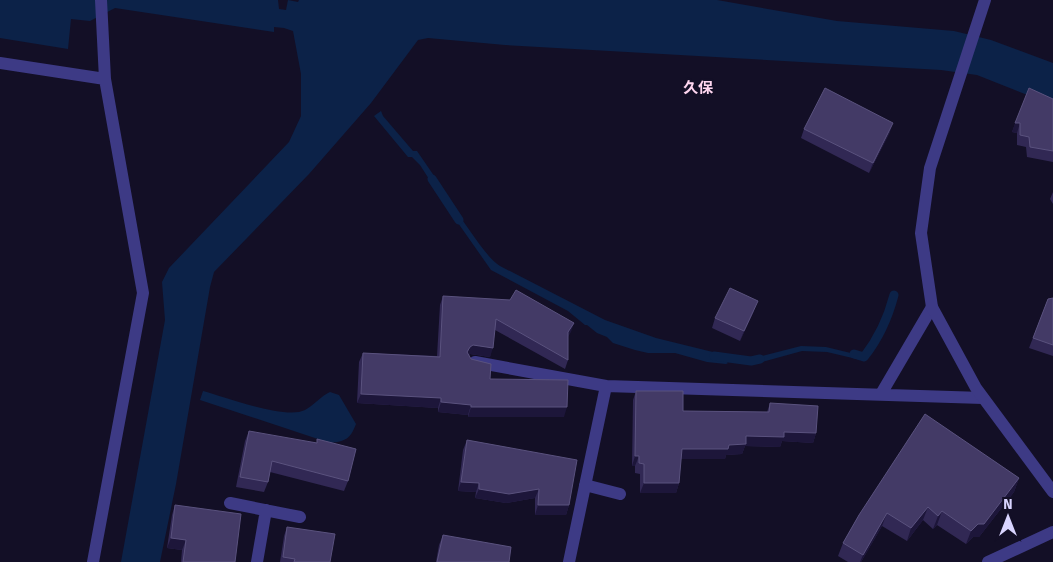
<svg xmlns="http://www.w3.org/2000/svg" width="1053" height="562" viewBox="0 0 1053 562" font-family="'Fira Sans','Noto Sans JP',sans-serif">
<rect width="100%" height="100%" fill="#130f26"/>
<!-- water -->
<path fill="#0c2248" d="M0 0H278L279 9 286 10 288 0 298 2 299 0H717L837 21 954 31 991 40 1053 63V105L977 75 941 70 505 45 428 38 418 40 371 103 309 174 214 272 210 287 176 484 160 562H121L165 320 162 282 169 268 289 142 301 116V74L293 31 284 28 274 27V32L115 8 90 21 71 19 68 49 0 38Z
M381 111 383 116 413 151H417L441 186 436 190 420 165 412 157H408L374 116Z
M454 210C468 225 485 257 500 266L605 320 656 338 725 355V360L728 363 726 364 707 362 675 353H648L635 350 613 343 607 337 597 333 587 325H585L568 311 491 270 451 213Z
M801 346 826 347 863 356 865 361 827 352 802 351 751 365 750 359Z
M203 391C225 397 286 420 305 410 314 405 321 396 330 392L339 395 356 424C350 440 345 441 330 443L200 400Z"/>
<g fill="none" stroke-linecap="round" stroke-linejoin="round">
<!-- stream -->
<path stroke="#0c2248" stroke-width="9" d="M432 179 459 220
M854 354 864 357C879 338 888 318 894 295
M714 356 751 361 760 359"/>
<!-- minor -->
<path stroke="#3d3a85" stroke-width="12" d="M0 63 105 79
M475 362 606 386
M881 394 932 307
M585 485 620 494
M230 503 300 517
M93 562 143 293 105 79 101 0
M257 562 266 510
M569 562 606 386 983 398
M988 562 1053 532"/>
<!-- tertiary -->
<path stroke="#3d3a85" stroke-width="12" d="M985 0 930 168 921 233 932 307 976 388 1053 492"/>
</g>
<!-- wall -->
<path fill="#312854" d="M1029 88 1053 99V162L1027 157 1026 147 1017 145V133L1012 132Z
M804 129 890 132 869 173 801 138Z
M1053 192V204L1050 199Z
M443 296 574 323 568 336V360L565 369 495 330 490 357 470 354 469 355 471 359 490 379 564 417H468V415L438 412V408L357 403 359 362 363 353 437 356 440 305Z
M1053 298V356L1029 348 1048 299Z
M754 311 740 341 712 328 715 318Z
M636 391 683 411 767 412 770 403 816 433 813 443 782 441 780 447 745 446 742 454 726 455 725 459H681L679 483 676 493H640V474L635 473V466H632L633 400Z
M249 431 348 481 344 491 270 472 268 482 264 492 236 487 245 441Z
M467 440 569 505 566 515H535V498L506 503 475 498 476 492 458 491 463 450Z
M1019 478 1014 492 979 537H973L966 544 937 525 933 529 923 520 907 541 882 526 861 562H848L838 556 843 543 859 515Z
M175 505 235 562H181L182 550 167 548 172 515Z
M287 527 330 562H280L284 536Z
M443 535 509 562H436L439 545Z"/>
<!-- shaded-wall -->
<path fill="#1d163a" d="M893 123 890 132 869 173 873 163Z
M1015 123H1020L1017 133 1012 132Z
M758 301 754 311 740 341 744 331Z
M574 323 571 332 565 342 568 332Z
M473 345 493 348 490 357 470 354 466 356 464 361 470 347Z
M361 394 441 398 438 408 357 403Z
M441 402 471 405 468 415 438 412Z
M471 407H567L564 417H468Z
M784 432 816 433 813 443 782 441 780 447 745 446 742 454 726 455 725 459H679L682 449 729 445 746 436Z
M635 456H639L635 466H632Z
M1019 478 1014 492 979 537H973L966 544 971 531 978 524Z
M461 482 479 483 476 492 458 491Z
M644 483H679L676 493H640Z
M479 489H539L535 498 506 503 475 498Z
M538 505H569L566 515H535Z
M928 507 923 520 907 541 911 528Z
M942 511 937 525 933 529 938 516Z
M887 513 882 526 861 562H860L863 555Z
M171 538 186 540 182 550 167 548Z"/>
<!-- building -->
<path fill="#433a66" stroke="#5a527e" d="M825 88 893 123 873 163 804 129Z
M1029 88 1053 99V151L1030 147 1029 137 1020 135V123H1015Z
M730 288 758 301 744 331 715 318Z
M516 290 574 323 568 332V360L496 319 493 348 473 345 470 347 467 352 471 359 491 364 490 379 568 380 567 407H471V405L441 402V398L361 394 363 353 440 357 443 296 510 300Z
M1053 298V345L1033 338 1048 299Z
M636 391H683V411L769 412 770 403 818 406 816 433 784 432V437L746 436V444L729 445 728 449H682L679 483H644V464L639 463V456H635Z
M925 414 1019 478 984 524H978L971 531 942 511 938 516 928 507 911 528 887 513 863 555 843 543 859 515Z
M249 431 317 443V439L356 449 348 481 272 461 268 482 240 477Z
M467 440 577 460 569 505H538L539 489 509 494 479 489V483L461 482Z
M175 505 241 514 235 562H183L186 540 171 538Z
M287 527 335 534 330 562H294L295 559 283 557Z
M443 535 511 547 509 562H437Z"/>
<g text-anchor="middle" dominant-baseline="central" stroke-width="4.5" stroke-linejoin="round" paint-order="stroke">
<!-- neighbourhood labels -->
<g font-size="15" font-weight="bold" fill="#ffd6f0" stroke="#130f26">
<text x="698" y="88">久保</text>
</g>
</g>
<!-- north arrow -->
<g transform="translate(1008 517)" stroke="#130f26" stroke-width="4" paint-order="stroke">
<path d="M0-4L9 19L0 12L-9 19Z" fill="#d9d4ff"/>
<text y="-8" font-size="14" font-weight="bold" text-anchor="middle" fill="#d9d4ff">N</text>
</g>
</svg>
